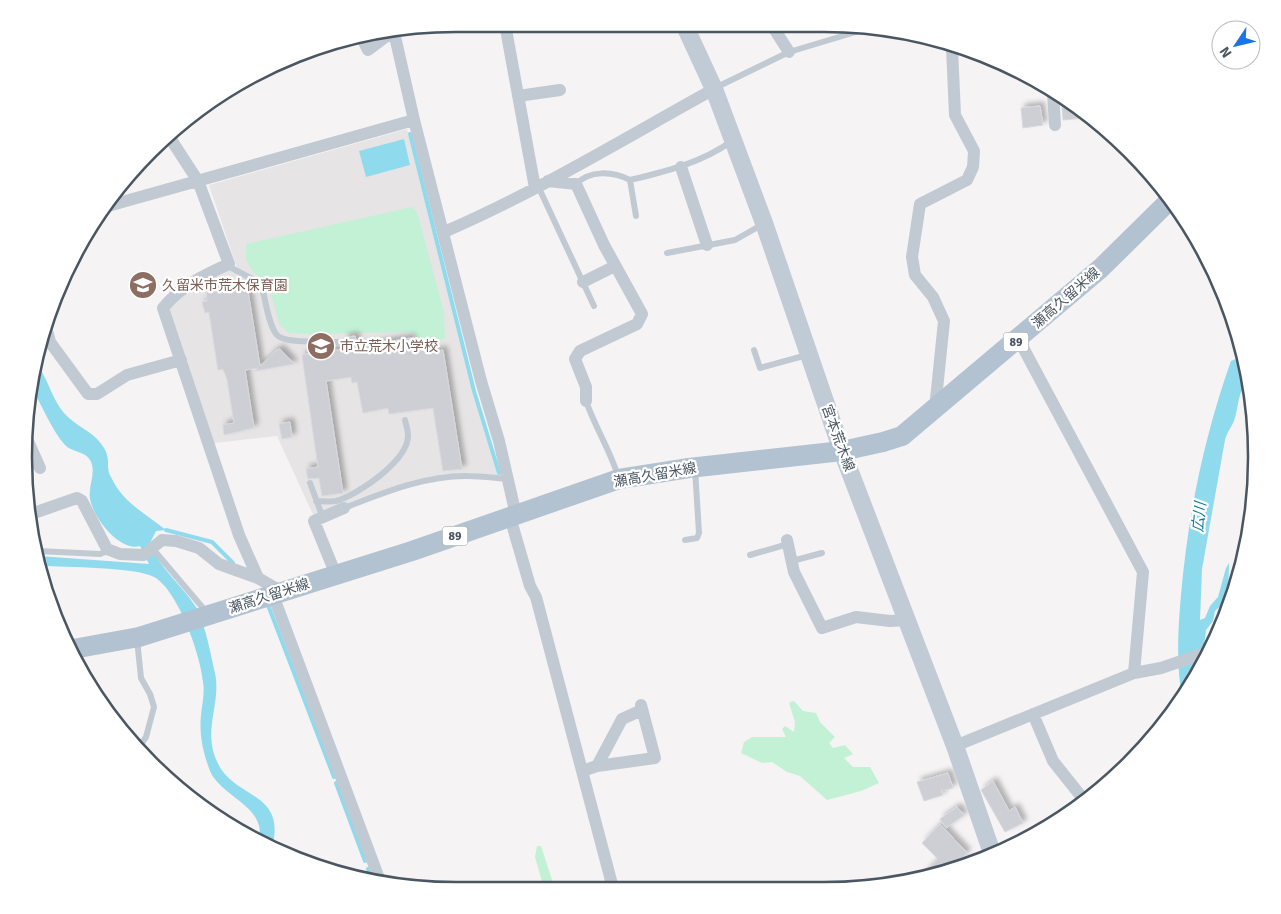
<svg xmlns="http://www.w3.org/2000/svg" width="1281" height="914" viewBox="0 0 1281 914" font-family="Signika,'Noto Sans JP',sans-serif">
<defs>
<filter id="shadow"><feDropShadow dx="4" dy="-4" stdDeviation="2.5" flood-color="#0004"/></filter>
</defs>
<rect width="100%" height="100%" fill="#f5f3f3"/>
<!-- education -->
<path fill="#e6e4e5" d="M407 129 471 384 498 475 468 473 441 475 360 498 315 519 277 436 214 443 169 307 189 290 223 271 237 268 209 185Z"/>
<!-- green -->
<path fill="#c3f1d5" d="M412 207 417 212 444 312 445 339C427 345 425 347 412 332L307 334 289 333 280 326 268 284 254 273 246 260V244Z
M794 701 803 711 816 713 820 722 835 737 829 743 833 748 845 745 853 754 844 758 853 767H870L879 783 861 791 827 800 800 776 787 772 772 762 762 763 741 753 744 742 752 737H786L782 729 785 726 794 732 795 722 789 703Z
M537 846H541L555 889H544L535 857Z"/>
<!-- water -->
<path fill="#90daee" d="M404 139 410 165 366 177 359 151Z
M1243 356 1249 379C1237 392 1239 407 1234 421 1231 428 1227 432 1225 440L1202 569 1200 620 1205 618 1210 606 1218 597 1226 568 1229 563 1228 599 1215 611 1213 621 1206 630 1204 646 1212 649 1182 697C1176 663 1178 629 1181 595 1188 515 1204 437 1231 361Z
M38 366C49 381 52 399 64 413 75 426 93 431 102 445 112 458 105 467 111 477 122 502 146 514 166 530L156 531 150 543C159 568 182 585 196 607 205 623 211 655 215 673 222 707 199 733 221 769 241 799 286 794 272 848L259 841C267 806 222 798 210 771 203 752 199 735 201 715 202 704 205 693 203 682 201 656 178 590 154 577 136 567 65 567 42 566L39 556 149 564 140 546C119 552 92 516 90 498 88 485 97 472 90 460 85 451 71 452 65 445 52 431 42 405 32 389Z"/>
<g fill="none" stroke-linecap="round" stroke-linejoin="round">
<!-- stream -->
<path stroke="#90daee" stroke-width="4" d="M410 134 474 391 499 473
M166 530 212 542 233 563
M268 605 334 777
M336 783 365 861
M368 869 372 880"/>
</g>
<!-- building -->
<path fill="#cdcfd5" stroke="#d7d9de" filter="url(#shadow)" d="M1040 106 1043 125 1023 128 1021 108Z
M1062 106H1070L1085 118 1063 120Z
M247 285 260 366 275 351 280 349 294 364 255 371 258 368 245 370 254 428 224 435 223 425 234 423 227 379 223 369 218 370 209 312 205 313 202 302 207 301 206 293Z
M355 336 358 347 411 338 413 352 430 349 431 353 443 350 462 469 443 471 433 408 389 414 388 408 363 413 357 382 352 383 351 377 326 381 343 493 322 496 319 478 308 479 306 469 318 467 302 355 344 349 346 342 344 338Z
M290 422 292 437 282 439 279 424Z
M948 773 953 788 941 791 943 795 924 801 917 782Z
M993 781 1009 811 1015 807 1023 823 1005 832 981 790Z
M957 807 964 815 946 828 940 819Z
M940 824 967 853 956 864 923 874 938 859 922 843Z"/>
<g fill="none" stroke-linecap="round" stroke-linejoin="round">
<!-- lane -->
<path stroke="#c1cad2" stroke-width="6" d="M715 88 789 52 869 28
M630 180C667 171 701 163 732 141
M576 184C590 170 612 171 630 180L636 216
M538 186 594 306
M667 253 735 240 763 224
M226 265 258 282 262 287C265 298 269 329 278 336 288 344 327 341 341 342
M754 350 760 368 807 355
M586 401C595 427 610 450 618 476
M310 483 323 518
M316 501C322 501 330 502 336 501 358 495 409 460 408 435 408 430 406 425 405 420
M344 508C383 493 426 475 468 476 481 476 495 478 508 479
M685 540 697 538 699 533 695 469
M153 549 203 608
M38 551 100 554 110 550
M750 555 788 544
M792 561 822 553
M137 639 141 678 150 694 154 707 146 737 138 749"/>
<!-- street -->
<path stroke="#c1cad2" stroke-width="12" d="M505 24 535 188
M771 24 789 52
M394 32 414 120 481 381 499 441 516 515
M361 36 368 50 392 32
M1053 92 1055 125
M518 96 560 90
M170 138 198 181 229 264C204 275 181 286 163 308L239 535 258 578
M681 167 707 245
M548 181 576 184 604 245 642 314 637 324 580 351 575 359 586 387V401
M108 206 414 120
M444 232C537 192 625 138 714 89
M583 282 615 266
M48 334 50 342 88 394H97L127 375 181 360
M1019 340 1143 572 1134 673
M935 409 944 321 933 297 915 275 912 257 920 204 967 180 973 167 974 151 955 115 952 48
M27 439 40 468
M28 515 77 498 82 501 107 549 120 554 144 555 162 540 176 541 199 548 219 564 258 578 282 592
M510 517 530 586 536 597 613 888
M787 540 794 572 822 628 856 617 890 621 907 620
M336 575 314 521 344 508
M273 595 380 881
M1033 714 1053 761 1084 800
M955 746 1134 673 1161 668 1211 651
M597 766 622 719 642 710
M582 771 597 766 655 758 641 705"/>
<!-- secondary -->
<path stroke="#c1cbd6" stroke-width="18" d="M684 24 714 89 764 223 842 451 955 746 992 853"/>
<!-- primary -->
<path stroke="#b3c2d1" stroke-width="20" d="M73 649 139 637 412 551 619 479 689 468 842 451 883 442 902 436 1101 268 1170 200"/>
</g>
<!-- icons -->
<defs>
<symbol id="school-disc" viewBox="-11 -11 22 22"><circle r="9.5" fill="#8d6e63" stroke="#fff"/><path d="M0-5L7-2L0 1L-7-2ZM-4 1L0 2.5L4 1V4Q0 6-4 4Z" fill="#fff"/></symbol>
</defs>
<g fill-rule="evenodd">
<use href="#school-disc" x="127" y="269" width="32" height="32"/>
<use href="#school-disc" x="305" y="330" width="32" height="32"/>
</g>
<g text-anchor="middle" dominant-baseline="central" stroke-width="4.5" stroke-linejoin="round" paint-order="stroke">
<!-- shield labels -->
<g fill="#fff" stroke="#808990" stroke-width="1">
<rect x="1003.5" y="332.5" width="25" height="19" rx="4"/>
<rect x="442.5" y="526.5" width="25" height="19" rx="4"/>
</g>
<g font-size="12" font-weight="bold" fill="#4a5661">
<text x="1016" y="342">89</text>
<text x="455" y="536">89</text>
</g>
<!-- education labels -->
<g font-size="14" fill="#785e54" stroke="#fff" text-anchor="start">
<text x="162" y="285">久留米市荒木保育園</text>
<text x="340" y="346">市立荒木小学校</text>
</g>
<!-- street labels -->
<g font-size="14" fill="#4a5661" stroke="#fff">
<text transform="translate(1066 298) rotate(-41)">瀬高久留米線</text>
<text transform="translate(838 438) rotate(70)">宮本荒木線</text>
<text transform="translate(655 475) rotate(-10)">瀬高久留米線</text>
<text transform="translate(269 596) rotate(-18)">瀬高久留米線</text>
</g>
<!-- water labels -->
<g font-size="15" font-style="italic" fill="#0c7c9b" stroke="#fff">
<text transform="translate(1199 517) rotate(-84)">広川</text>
</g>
</g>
<!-- crop -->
<path d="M0 0H1281V914H0ZM456 32H824A424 424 0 0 1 1248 456V458A424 424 0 0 1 824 882H456A424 424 0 0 1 32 458V456A424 424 0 0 1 456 32Z" fill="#fff" fill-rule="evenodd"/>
<path fill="none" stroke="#4a5661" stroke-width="2.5" d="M456 32H824A424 424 0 0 1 1248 456V458A424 424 0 0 1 824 882H456A424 424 0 0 1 32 458V456A424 424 0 0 1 456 32Z"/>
<!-- north arrow -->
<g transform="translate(1236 45) rotate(235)"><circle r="24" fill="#ffffff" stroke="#b7bbc0"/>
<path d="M0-4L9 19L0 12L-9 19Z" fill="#1a73e8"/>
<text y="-8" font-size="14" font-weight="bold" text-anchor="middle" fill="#4a5661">N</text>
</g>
</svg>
